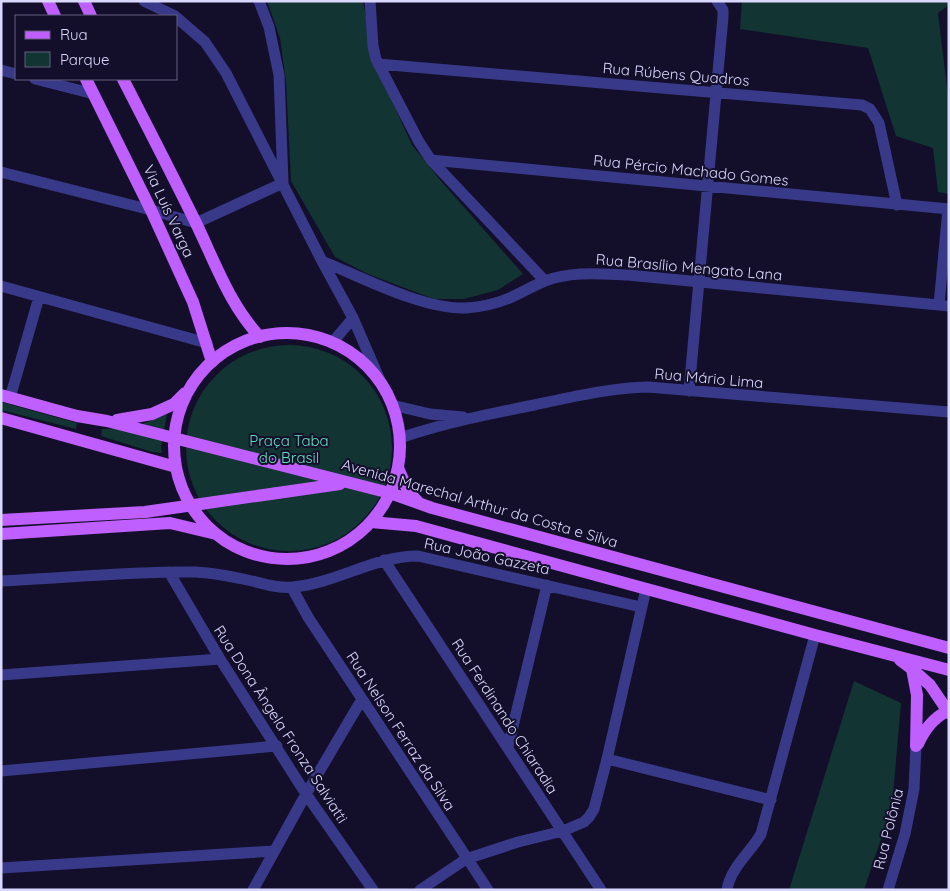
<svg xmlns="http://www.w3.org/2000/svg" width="950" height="891" viewBox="0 0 950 891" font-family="Quicksand,sans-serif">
<rect width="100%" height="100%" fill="#130f2a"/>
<!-- green -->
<path fill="#123432" d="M267 1H363L376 66 412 145 441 181 523 274 498 290 464 299H434L368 274 335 257 291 181 286 82 280 38Z
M742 1H949V5L938 13 949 104V194L938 192 933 148 896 136 868 48 740 29Z
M186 448a103 103 0 1 1 206 0a103 103 0 1 1-206 0Z
M1 402 77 423 76 429 1 410Z
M167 414 161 447 162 453 152 452 101 436 102 429 135 427Z
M854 681 901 703 892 806 864 890H789Z"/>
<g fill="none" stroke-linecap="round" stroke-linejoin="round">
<!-- minor -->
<path stroke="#39398a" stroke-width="11" d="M144 1 175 16
M370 1 373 46 376 59 419 142 431 160 545 281
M176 17 205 42 226 73 322 261 353 318 382 385
M378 64 862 105 870 109 879 123 897 205
M1 70 16 74
M35 79 94 94
M431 160 949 209
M1 172 151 210 196 223 283 183 279 75 269 27 259 1
M322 261C361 277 424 310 466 308 479 307 495 304 507 299 520 294 532 286 545 281 572 271 600 274 628 275L949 306
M1 286 207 343
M939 305 948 209
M332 343 353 318
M689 391 723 17V10L717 1
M10 398 39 297
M392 405 430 414 463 417
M400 438C444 423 489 414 534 405 572 397 609 388 648 387L949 412
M384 560 601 890
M169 572 220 659 306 794 373 890
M1 581C65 578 132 571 196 572 214 573 234 577 252 581 265 584 280 589 293 587 337 583 374 556 418 556L641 607
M292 588 308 617 488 890
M1 675 220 659
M508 747 547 585
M607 759 771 800
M1 771 277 746
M1 868 274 851
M253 890 306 794 362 699
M420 890 466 859 518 842 563 831 584 822 589 817 594 809 607 759 646 589
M727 890C730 868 751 852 761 834L815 635
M888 890 905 834 914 789 916 746"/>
<!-- major -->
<path stroke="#bf5fff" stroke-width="12" d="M48 1 55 16
M84 1 91 16
M86 79 151 210 193 302 212 362
M123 79C147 126 172 174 195 221 215 262 229 304 260 337
M174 446a113 113 0 1 1 226 0a113 113 0 1 1-226 0Z
M1 395 77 416 107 421 390 493 432 508 949 648
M1 418 176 467
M117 420 152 414 174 404 185 393
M398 468 408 491 419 503
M1 520 145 512 340 484
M371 522 416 526 815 635 949 670
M1 534 170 523 212 533
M900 660 912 669 917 695 916 746
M912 669 930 685 949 713
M918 744C925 729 933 718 949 710"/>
</g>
<g text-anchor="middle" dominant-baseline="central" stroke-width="4" stroke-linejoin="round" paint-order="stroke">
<!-- street labels -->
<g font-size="15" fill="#dbd8ff" stroke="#130f2a">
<text transform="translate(676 74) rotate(5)">Rua Rúbens Quadros</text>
<text transform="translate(691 170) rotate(6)">Rua Pércio Machado Gomes</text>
<text transform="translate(169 211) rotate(65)">Via Luís Varga</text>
<text transform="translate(689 267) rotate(5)">Rua Brasílio Mengato Lana</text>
<text transform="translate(709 378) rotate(5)">Rua Mário Lima</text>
<text transform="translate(480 503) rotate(16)">Avenida Marechal Arthur da Costa e Silva</text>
<text transform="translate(487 556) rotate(12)">Rua João Gazzeta</text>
<text transform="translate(505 716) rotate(57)">Rua Ferdinando Chiaradia</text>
<text transform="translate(281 724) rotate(57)">Rua Dona Ângela Fronza Salviatti</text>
<text transform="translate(401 731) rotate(57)">Rua Nelson Ferraz da Silva</text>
<text transform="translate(888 829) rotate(-76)">Rua Polônia</text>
</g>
<!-- park labels -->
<g font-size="15" fill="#5ee5bf" stroke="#130f2a">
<text x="289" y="440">Praça Taba<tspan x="289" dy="17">do Brasil</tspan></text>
</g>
</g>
<!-- border -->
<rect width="950" height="891" fill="none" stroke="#dbd8ff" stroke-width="5"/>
<!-- legend -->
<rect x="15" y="15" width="162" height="65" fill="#130f2a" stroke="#635f7f"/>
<rect x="25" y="31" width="25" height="8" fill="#bf5fff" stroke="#635f7f"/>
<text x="60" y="40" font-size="15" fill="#dbd8ff">Rua</text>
<rect x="25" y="52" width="25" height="15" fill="#123432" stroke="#635f7f"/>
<text x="60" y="65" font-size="15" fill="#dbd8ff">Parque</text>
</svg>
